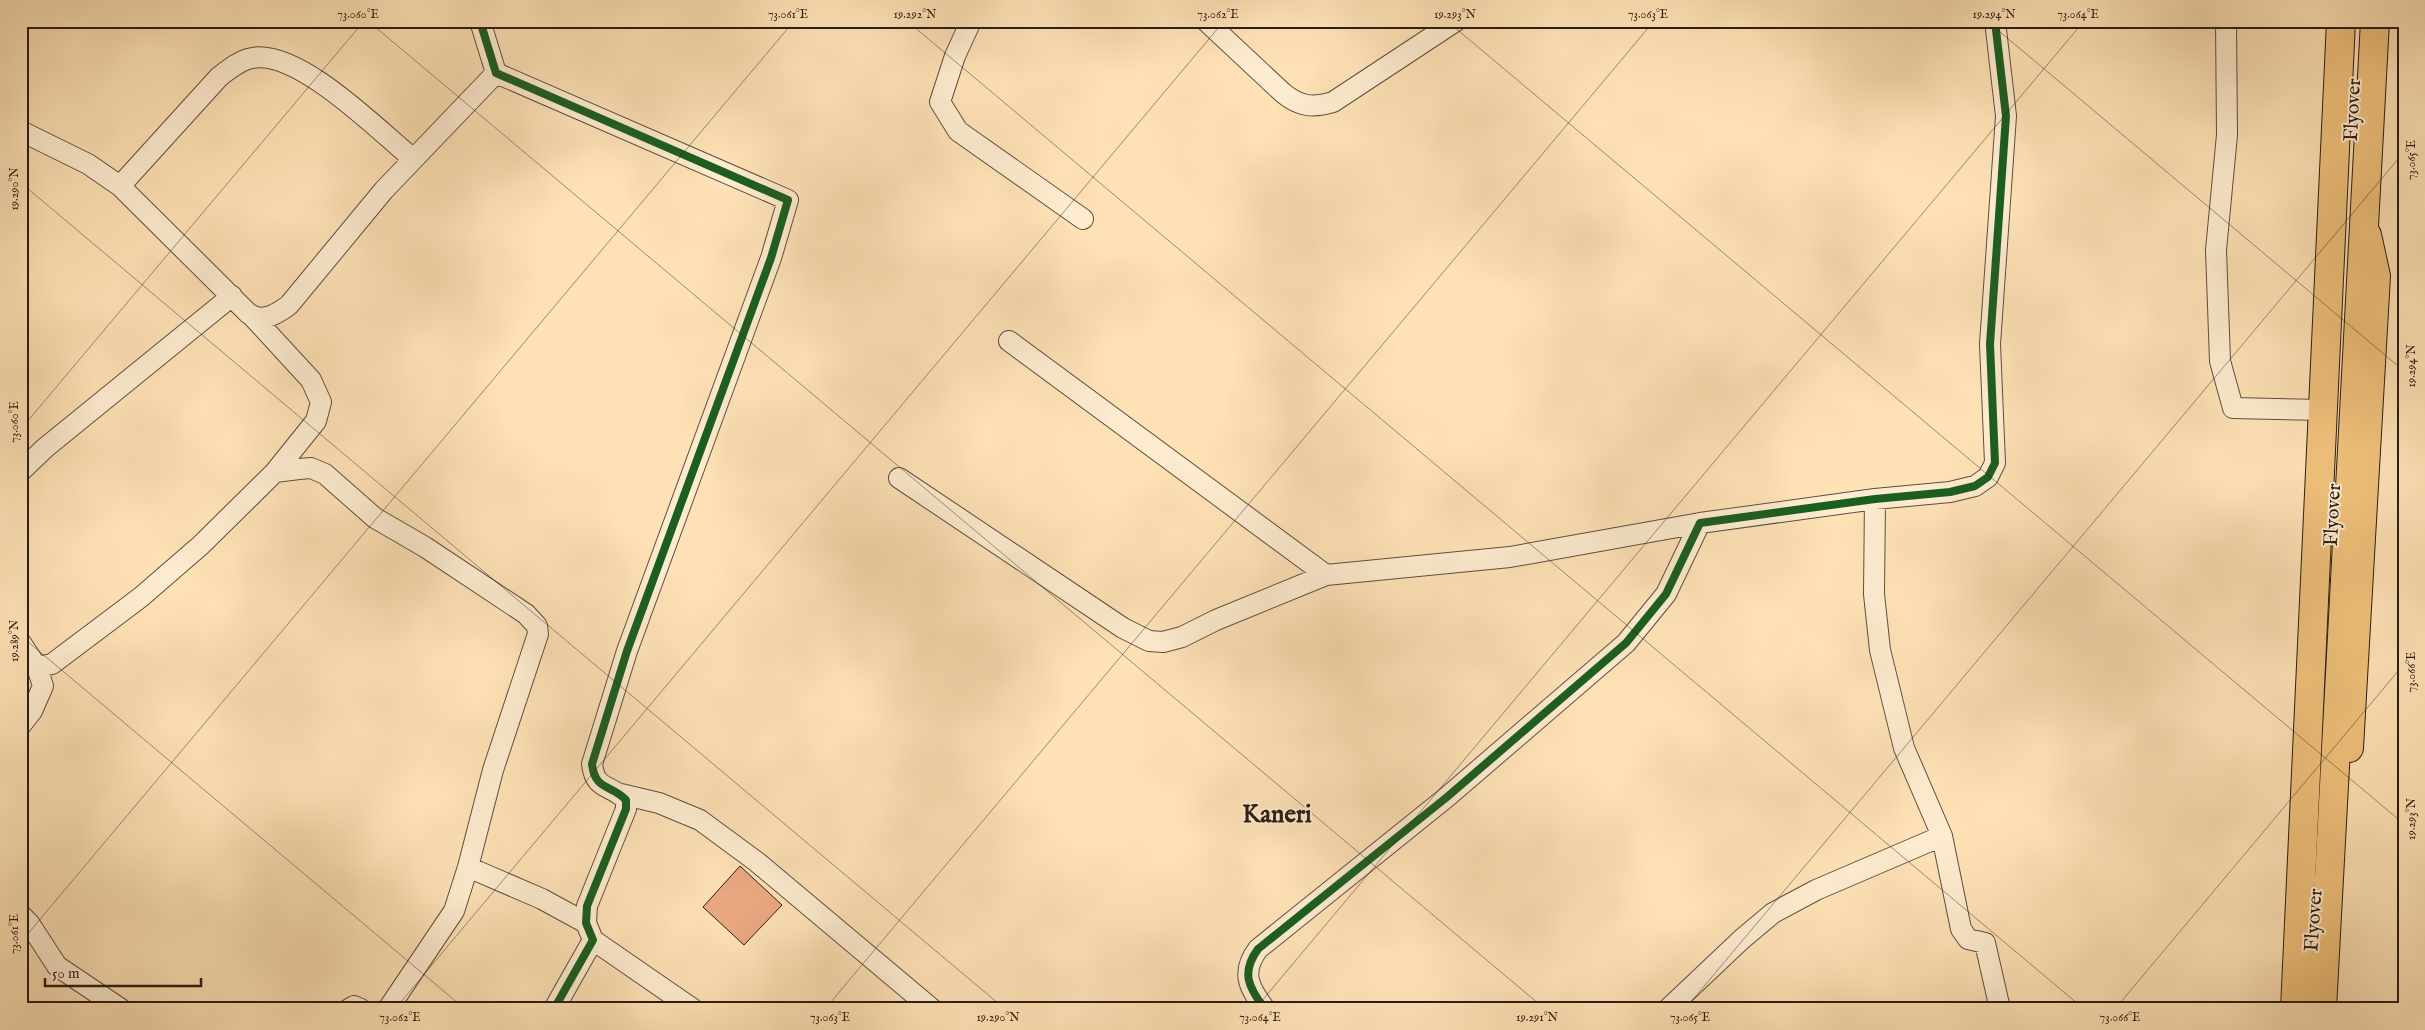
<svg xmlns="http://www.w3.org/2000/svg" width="2425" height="1030" viewBox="0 0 2425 1030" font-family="'IM FELL English',serif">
<rect width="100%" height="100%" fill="#fee2b6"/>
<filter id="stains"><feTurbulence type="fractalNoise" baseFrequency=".004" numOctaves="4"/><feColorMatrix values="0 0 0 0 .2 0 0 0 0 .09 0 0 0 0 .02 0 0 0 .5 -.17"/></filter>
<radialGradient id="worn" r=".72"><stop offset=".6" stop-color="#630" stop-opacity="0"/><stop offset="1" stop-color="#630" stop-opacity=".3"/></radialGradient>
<!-- building -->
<path fill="#eaa881" stroke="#2a1c16" d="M740 866 782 905 744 945 703 907Z"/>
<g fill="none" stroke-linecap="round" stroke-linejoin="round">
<defs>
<path id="minor" d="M480 21 496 73 788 200 771 258 627 651 592 764C595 791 611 784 626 800V809L587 906 586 923 593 940 554 1009
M971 21 955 56 940 102 958 131 1083 219
M1206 21 1283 93C1300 107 1313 108 1333 102L1456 21
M2226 21 2227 135 2216 250 2220 361 2233 408 2324 410
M21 131 88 164 120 186 248 313C261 324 277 314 289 305L384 190 496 73
M120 186 219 77C228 70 240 60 252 58 298 49 377 129 412 158
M253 317 311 380 321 402 316 421 275 472
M1009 341 1326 575
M21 471 45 448 232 296
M899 478 1123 628 1149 641 1163 642 1182 637 1216 620 1326 575 1510 557 1700 523
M1875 499 1874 594 1880 650 1904 748 1942 836 1961 929 1968 939 1985 943 2000 1009
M21 643 37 667 52 664 141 597 201 545 275 472 299 469 311 468 325 474 375 518 425 547 526 614 537 626 538 634 493 770 468 867 542 899 586 923
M21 725 32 711 43 686 37 667
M621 794 659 803 700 820 757 862 932 1009
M21 915 29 923 57 966 121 1009
M593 940 693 1009
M349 1009 354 1006 361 1009
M388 1009 454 911 468 867
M1265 1009C1248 987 1241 972 1258 949L1447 797 1626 643 1666 594 1700 523 1875 499 1950 492 1975 486 1988 477 1995 463 1990 344 2006 116 1995 21
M1668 1009 1742 939 1773 913 1816 890 1942 836"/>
<path id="primary" d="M2349 748 2376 276 2367 235
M2295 1009C2308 679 2326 350 2341 21"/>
<path id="trunk" d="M2322 1009 2375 21"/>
</defs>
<!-- minor casing -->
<use href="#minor" stroke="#5f4e3e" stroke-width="22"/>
<!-- primary casing -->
<use href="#primary" stroke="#2a1c16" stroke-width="30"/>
<!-- trunk casing -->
<use href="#trunk" stroke="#2a1c16" stroke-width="30"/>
<!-- minor -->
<use href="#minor" stroke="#feecd0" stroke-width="20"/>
<!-- primary -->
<use href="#primary" stroke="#efc17b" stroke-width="28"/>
<!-- trunk -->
<use href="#trunk" stroke="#efc17b" stroke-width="28"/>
<defs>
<path id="cycleway" d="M480 21 496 73 788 200 771 258 627 651 592 764C595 791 611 784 626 800V809L587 906 586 923 593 940 554 1009
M1265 1009C1248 987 1241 972 1258 949L1447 797 1626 643 1666 594 1700 523 1875 499 1950 492 1975 486 1988 477 1995 463 1990 344 2006 116 1995 21"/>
</defs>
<!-- cycleway casing -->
<use href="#cycleway" stroke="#feecd0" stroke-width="11"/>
<!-- cycleway -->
<use href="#cycleway" stroke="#1b5e20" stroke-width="8"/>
</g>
<!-- ticks -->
<path fill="none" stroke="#2a1c16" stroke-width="1" stroke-opacity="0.45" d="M368 21 1545 1009M907 21 2084 1009M1447 21 2404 824M1987 21 2404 371M21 183 1005 1009M21 429 364 21M21 636 465 1009M21 942 794 21M395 1009 1224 21M825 1009 1654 21M1255 1009 2084 21M1685 1009 2404 152M2115 1009 2404 664"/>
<g text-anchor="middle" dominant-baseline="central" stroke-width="4" stroke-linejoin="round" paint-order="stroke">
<!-- street labels -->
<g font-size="20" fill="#2a1c16" stroke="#feecd0">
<text transform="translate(2353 110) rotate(-87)">Flyover</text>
<text transform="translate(2333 515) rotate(-87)">Flyover</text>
<text transform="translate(2314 920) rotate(-86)">Flyover</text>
</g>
<!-- district labels -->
<g font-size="25" font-weight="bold" fill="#2a1c16" stroke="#feecd0">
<text x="1277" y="815">Kaneri</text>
</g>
</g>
<!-- margin -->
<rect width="2425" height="1030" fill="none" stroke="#fee2b6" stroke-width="55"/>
<!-- scale -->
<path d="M45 978v8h156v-8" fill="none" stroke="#2a1c16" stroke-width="2.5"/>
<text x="52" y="978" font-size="15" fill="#2a1c16" stroke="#feecd0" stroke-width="4" paint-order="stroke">50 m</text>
<rect x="28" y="28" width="2370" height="974" fill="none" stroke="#2a1c16" stroke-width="2"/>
<g font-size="12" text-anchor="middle" fill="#2a1c16">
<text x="358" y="18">73.060°E</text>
<text x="788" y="18">73.061°E</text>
<text x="915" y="18">19.292°N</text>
<text x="1218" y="18">73.062°E</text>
<text x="1455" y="18">19.293°N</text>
<text x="1648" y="18">73.063°E</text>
<text x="1994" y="18">19.294°N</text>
<text x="2078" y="18">73.064°E</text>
<text transform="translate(2411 160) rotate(-90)" y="4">73.065°E</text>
<text transform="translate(14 189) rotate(-90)" y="4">19.290°N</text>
<text transform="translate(2411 366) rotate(-90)" y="4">19.294°N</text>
<text transform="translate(14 422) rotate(-90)" y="4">73.060°E</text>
<text transform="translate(14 641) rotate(-90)" y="4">19.289°N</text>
<text transform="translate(2411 672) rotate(-90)" y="4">73.066°E</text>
<text transform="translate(2411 819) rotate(-90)" y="4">19.293°N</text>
<text transform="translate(14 934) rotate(-90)" y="4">73.061°E</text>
<text x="400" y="1021">73.062°E</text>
<text x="830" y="1021">73.063°E</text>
<text x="998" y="1021">19.290°N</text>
<text x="1260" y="1021">73.064°E</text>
<text x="1537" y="1021">19.291°N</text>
<text x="1690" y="1021">73.065°E</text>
<text x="2120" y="1021">73.066°E</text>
</g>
<rect width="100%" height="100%" filter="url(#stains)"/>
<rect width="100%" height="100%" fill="url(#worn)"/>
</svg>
